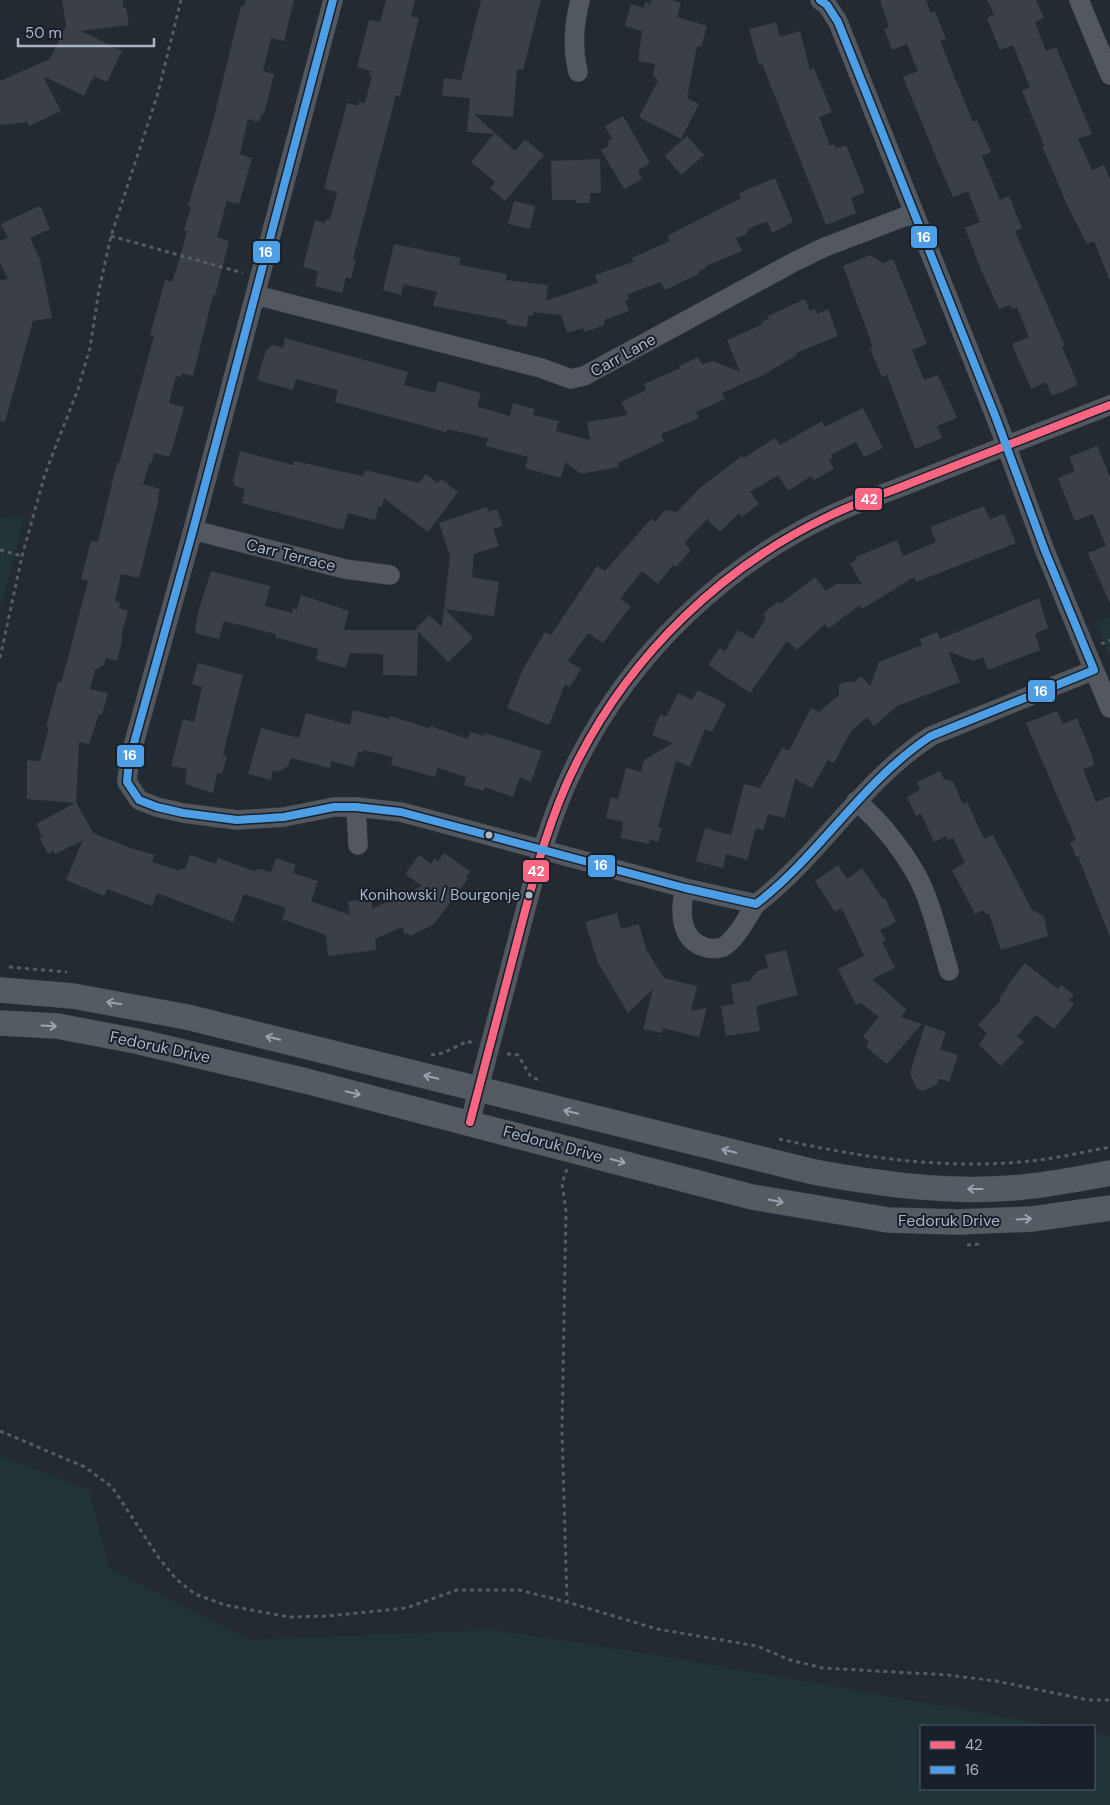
<svg xmlns="http://www.w3.org/2000/svg" width="1110" height="1805" viewBox="0 0 1110 1805" font-family="'DM Sans',sans-serif">
<rect width="100%" height="100%" fill="#242a31"/>
<!-- green -->
<path fill="#213437" d="M25 515 0 609V518Z
M1110 616V657L1096 622Z
M0 1456 89 1490 109 1568 250 1640 493 1630 662 1656 1055 1726H921V1789H1094V1733L1110 1736V1805H0Z"/>
<!-- building -->
<path fill="#3b4048" d="M62 0H123V8L126 7 129 25 81 31 122 51 107 82 94 76 84 96 43 76 61 111 29 126 27 122 0 125V81L50 59 66 26Z
M246 0H294L284 41 271 38 263 71 274 74 264 114 262 113 259 122 248 119 240 154 252 158 239 204 227 201 217 237 229 241 215 296 213 295 193 376 183 373 181 377 176 376 169 403 184 407 173 446 169 457 154 453 152 462 149 464 143 484 160 489 157 499H159L139 578 121 574 115 601 120 603 119 608 128 611 121 636 123 637 117 661 106 658 104 665 95 670 90 689 108 693 102 715 99 714 89 744 79 742 76 802 93 833 133 849 155 855 152 862 180 871 181 868 185 870 190 855 216 864 218 858 254 871 259 869 271 872 276 858 296 865 293 873 318 881 311 901 350 915 348 901 371 899 372 909 422 886 405 874 419 855 431 864 435 858 438 861 444 853 470 871 466 877 468 879 434 924 410 936 408 933 405 935 402 927 375 939 376 950 328 956 326 935 282 919 286 908 244 894 233 922 157 893 152 906 107 889 104 896 66 880 83 840 55 854 53 851 48 854 39 837 42 836 36 824 75 803 27 799V760L40 761 49 727H46L58 682H61L66 665 88 581 81 579 91 541 98 542 117 463 119 464 154 336 150 335 165 280 172 282 179 261 187 231 184 230 191 207 188 206 212 125 241 6H244Z
M386 0H415L411 16 419 18 400 96 396 95 383 145 353 259 356 260 351 279 346 277 342 293 315 286 318 271 303 267 315 220 325 223 326 219 330 220 337 192 324 188 347 103 358 106 359 102 365 103 372 76 369 75 371 71 357 67 369 20 380 22Z
M481 0H541L523 70 517 69 513 117 474 114 515 151 525 139 544 155 505 201 490 188 495 182 471 162 494 134 467 132 470 98 442 96 444 78 461 80Z
M652 0H672L681 3 677 17 707 26 701 47 697 46 687 98 699 104 681 139 639 117 658 81 653 75 655 64 638 61 642 31 625 26 631 4 644 8 645 2 650 4Z
M880 0H926L931 13 935 11 946 39 940 41 954 76 973 122 977 120 991 152 982 156 1000 200 1009 196 1022 228 1015 231 1065 346 1062 347 1078 385 1052 396 1046 382 1031 389 1012 344 1029 337 1017 307 1012 309 1010 305 999 309 982 272 965 228 980 222 968 191 953 197 943 174 903 77 918 71 907 44 892 50 884 29 889 27Z
M987 0H1036L1044 18 1035 22 1046 51 1056 47 1092 134 1078 139 1092 170 1104 165 1110 180V281L1094 241 1087 244 1068 207 1042 146 1044 145 1022 91 1030 87 1013 45 1000 50 987 18 994 15Z
M776 22 780 37 800 31 810 70 814 68 832 112 819 117 830 146 834 144 836 149 846 145 865 192 851 198 856 213 826 225 762 64 759 65 749 29Z
M623 116 650 163 638 170 642 179 624 189 601 150 609 146 607 142 612 139 605 126Z
M687 136 704 155 681 175 665 156Z
M600 159 601 193H590V203H576V200H552L551 161Z
M775 178 793 222 772 233 767 221 748 229 746 235 736 238 742 251 706 266 707 267 698 272 699 274 665 290 661 282 628 294 629 299 625 301 629 311 604 320 605 325 584 332 583 328 567 333 561 315 533 312V316L528 315 527 327 507 324V320L433 306 437 292 404 284 401 295 383 290 394 244 461 258 459 265 507 274 506 280 548 285 546 301 598 283 595 275 633 262 632 258 670 241 667 236 741 198 739 193Z
M514 201 535 206 530 229 508 224Z
M37 207H41L50 229 30 238 40 259 52 318 33 321 5 422 0 421V280L8 279 0 263V241L8 238 1 224Z
M870 255 883 263 893 259 927 344 912 350 924 380 938 375 957 418 937 426 942 438 915 449 887 375 882 377 870 348 873 347 843 266Z
M805 299 810 311 815 309 817 314 828 309 838 336 796 353 797 355 763 375 722 393 725 399 696 412 699 418 661 434 664 441 618 463 619 467 581 474 565 462 561 478 525 468 528 457 486 446 488 438 447 429 446 432 335 402 338 390 296 379 293 390 257 380 266 350 273 345 283 348 285 338 408 372 404 385 435 393 438 381 481 393 477 407 482 408 510 416 513 403 535 409 533 415 559 421 556 431 590 440 587 422 628 415 621 402 646 390 644 384 681 368 679 366 698 357 702 364 713 361 740 372 727 340 763 324 762 322 769 318 768 316Z
M863 408 883 448 864 457 856 442 831 455 833 458 829 460 834 469 814 480 811 476 788 491 778 475 750 492 759 504 742 517 739 513 720 532 707 519 684 543 691 550 676 567 673 565 658 584 642 571 620 599 631 606 603 643 588 633 568 661 581 669 570 687 565 684 549 725 507 708 523 669 545 632 551 635 597 566 605 571 651 519 655 522 665 510 677 512 701 487 742 456 744 458 775 438 780 445 822 421 825 427Z
M1097 446 1110 477V604L1088 553 1106 546 1093 514 1075 521 1058 478 1075 471 1069 457Z
M240 451 293 465 294 461 363 476 365 470 419 483 426 474 438 483 441 479 458 492 428 532 384 498 382 507 379 506 375 520 348 513 343 530 242 503 245 489 235 486 233 481Z
M984 506 990 519 1004 514 1016 543 916 582 914 577 862 609 860 605 828 629 825 624 797 650 787 641 750 693 708 665 720 648 725 651 738 630 753 639 766 618 763 614 778 601 780 604 815 577 826 591 836 584H862L850 564 857 559 856 557 897 540 903 556 936 542 930 527Z
M487 507 488 512 497 509 503 526 493 529 499 546 474 554 472 577 499 582 494 616 445 609 473 638 448 662 416 629 429 615 442 627 450 556 439 523Z
M211 571 270 586 265 606 292 613 293 608 297 610 301 595 349 611 344 630H418L417 676 383 675V654L350 653 346 668 316 660 318 649 275 637 276 634 224 621 219 639 195 633 198 612Z
M1039 598 1048 628 1035 634 1040 650 988 670 983 657 973 661 948 651 960 682 897 706 874 726 867 717 851 731 834 763 828 760 812 788 795 779 785 818 768 814 763 830 756 828 747 860 726 854 723 868 696 861 705 828 731 835 744 784 760 788 782 748 789 751 811 708 819 712 839 695V685L844 682H854L861 676 870 686 879 662 922 645 920 639 937 632 940 639Z
M198 663 243 675 223 755 227 756 222 774 217 773 213 793 185 784 187 769 171 766 183 719 194 722 202 687 192 684Z
M698 690 726 704 712 732 705 729 690 767 676 761 658 827 662 828 658 842 650 840 649 844 621 838 623 822 606 818 611 797 618 799 626 768 641 772 644 760 673 743 652 735 660 714 666 717 678 693 692 700Z
M353 710 389 719 390 716 429 728 430 726 468 739 470 732 484 736 485 733 542 751 531 782 520 777 513 797 485 787 484 791 464 785 466 777 438 768 435 777 391 765 393 757 363 750 362 753 358 752 354 767 331 761 330 768 291 758 288 766 278 772 273 770 271 780 248 774 261 728 299 738 306 713 350 725Z
M1057 711 1063 724 1077 718 1092 755 1094 765 1083 769 1096 802 1110 796V937L1078 856 1076 857 1070 842 1076 840 1026 723Z
M940 771 944 779 953 782 963 804 967 802 984 839 993 835 1032 910 1044 916 1048 936 1001 950 989 913 986 914 983 910 975 914 952 870 965 863 953 838 948 840 946 836 934 842 921 814 916 816 907 797 920 790 917 782Z
M838 865 847 879 862 868 883 899 885 898 896 922 880 930 886 940 882 942 895 968 872 979 907 1010 901 1017 922 1024 887 1064 866 1047 869 1042 863 1036 879 1017 861 1003 856 1005 838 969 864 956 842 908 835 912 815 881Z
M617 913 621 929 639 924 646 949 664 978 697 986 691 1011 707 1008 699 1037 663 1028 662 1033 643 1029 653 989 628 1013 598 963 585 922Z
M786 950 798 995 756 1006 760 1031 726 1036 721 1006 734 1004 731 984 750 981 757 971 768 968 765 955Z
M1025 963 1058 989 1061 985 1074 995 1069 1000 1074 1004 1054 1029 1036 1015 1017 1036 1024 1042 1001 1066 979 1045 987 1033 978 1025 1001 1000 999 999 1008 987 1007 986Z
M925 1025 946 1032 940 1049 958 1055 949 1082 939 1079 937 1084 923 1091 917 1089 910 1073Z"/>
<g fill="none" stroke-linecap="round" stroke-linejoin="round">
<defs>
<path id="minor" d="M333 0 193 530 129 761 127 782 139 800 157 807 183 813 237 820 284 817 334 807H356L401 812 685 888 756 904C820 855 862 781 931 736L1094 670 1045 551 996 418 838 22 827 5 820 0
M1079 0 1110 75
M578 72C572 47 574 25 580 0
M255 295 541 368 571 379 584 376 794 262 825 247 914 213
M193 530 345 569 390 575
M1094 670 1110 708
M856 801C882 822 913 862 925 893 935 918 941 945 949 971
M356 807 358 845
M685 888C680 909 679 939 704 947 709 949 718 949 723 947 737 939 747 917 756 904
M470 1122C485 1063 501 1005 516 946 532 884 549 815 579 758 633 653 722 567 829 516 855 503 884 494 911 483 977 457 1044 431 1110 405"/>
<path id="major" d="M0 990 73 996 187 1017 814 1172C879 1184 946 1193 1012 1188 1045 1186 1078 1179 1110 1173
M0 1023 57 1026 136 1041 306 1081 752 1197 888 1220 958 1222 1032 1219 1110 1208"/>
</defs>
<!-- minor casing -->
<use href="#minor" stroke="#40444a" stroke-width="20"/>
<!-- major casing -->
<use href="#major" stroke="#41464d" stroke-width="26"/>
<!-- path -->
<path stroke="#565c63" stroke-width="3" stroke-dasharray="4 4" stroke-linecap="butt" d="M111 236 243 273
M0 550 22 556
M1101 644 1110 640
M0 658 22 556 45 474 78 389 90 348 99 290 111 236 158 93 181 0
M9 967 67 972
M507 1054 518 1055 531 1077 542 1081
M431 1055 443 1053 468 1041 472 1043
M779 1139C862 1158 947 1170 1031 1161 1058 1158 1084 1152 1110 1147
M567 1169 562 1183 566 1211 562 1430 567 1602
M967 1245 980 1244
M0 1431 85 1467 112 1487 159 1558 176 1579 195 1594 225 1605 289 1617 328 1616 406 1608 457 1590H519L567 1602 657 1629 757 1646 790 1660 823 1668 948 1675 996 1681 1088 1700H1110"/>
<!-- minor -->
<use href="#minor" stroke="#535860" stroke-width="19"/>
<!-- major -->
<use href="#major" stroke="#555b62" stroke-width="25"/>
<defs>
<path id="bus-1" d="M470 1122C485 1063 501 1005 516 946 532 884 549 815 579 758 633 653 722 567 829 516 855 503 884 494 911 483 977 457 1044 431 1110 405"/>
<path id="bus-2" d="M333 0 193 530 129 761 127 782 139 800 157 807 183 813 237 820 284 817 334 807H356L401 812 685 888 756 904C820 855 862 781 931 736L1094 670 1045 551 996 418 838 22 827 5 820 0"/>
</defs>
<!-- bus-1 casing -->
<use href="#bus-1" stroke="#18202b" stroke-width="11"/>
<!-- bus-2 casing -->
<use href="#bus-2" stroke="#18202b" stroke-width="11"/>
<!-- bus-1 -->
<use href="#bus-1" stroke="#fa6682" stroke-width="8"/>
<!-- bus-2 -->
<use href="#bus-2" stroke="#4d9ee5" stroke-width="8"/>
</g>
<!-- one-way arrows -->
<defs><path id="oneway-shaft" d="M-6 0H5M1.5-3L5.5 0L1.5 3" fill="none" stroke-width="1.6" stroke-linecap="round" stroke-linejoin="round" transform="scale(1.25)"/></defs>
<g stroke="#9aa3b0">
<use href="#oneway-shaft" transform="translate(114 1003) rotate(-170)"/>
<use href="#oneway-shaft" transform="translate(49 1026) rotate(3)"/>
<use href="#oneway-shaft" transform="translate(273 1038) rotate(-166)"/>
<use href="#oneway-shaft" transform="translate(431 1077) rotate(-166)"/>
<use href="#oneway-shaft" transform="translate(353 1093) rotate(14)"/>
<use href="#oneway-shaft" transform="translate(571 1112) rotate(-166)"/>
<use href="#oneway-shaft" transform="translate(729 1151) rotate(-166)"/>
<use href="#oneway-shaft" transform="translate(618 1161) rotate(15)"/>
<use href="#oneway-shaft" transform="translate(975 1189) rotate(-180)"/>
<use href="#oneway-shaft" transform="translate(776 1201) rotate(11)"/>
<use href="#oneway-shaft" transform="translate(1024 1219) rotate(-3)"/>
</g>
<!-- markers -->
<g fill="#abb5c4" stroke="#18202b" stroke-width="2">
<circle cx="489" cy="835" r="4.5"/>
<circle cx="529" cy="895" r="4.5"/>
</g>
<g text-anchor="middle" dominant-baseline="central" stroke-width="4" stroke-linejoin="round" paint-order="stroke">
<!-- bus labels -->
<g font-size="15" fill="#abb5c4" stroke="#18202b" text-anchor="end">
<text x="520" y="895">Konihowski / Bourgonje</text>
</g>
<!-- street labels -->
<g font-size="16" fill="#abb5c4" stroke="#18202b">
<text transform="translate(623 355) rotate(-29)">Carr Lane</text>
<text transform="translate(291 555) rotate(14)">Carr Terrace</text>
<text transform="translate(160 1047) rotate(12)">Fedoruk Drive</text>
<text transform="translate(553 1144) rotate(15)">Fedoruk Drive</text>
<text x="949" y="1220">Fedoruk Drive</text>
</g>
</g>
<g stroke="#18202b" stroke-width="2">
<rect x="910" y="225" width="28" height="24" rx="5" fill="#4d9ee5"/>
<rect x="252" y="240" width="29" height="24" rx="5" fill="#4d9ee5"/>
<rect x="854" y="487" width="29" height="24" rx="5" fill="#fa6682"/>
<rect x="1027" y="679" width="29" height="24" rx="5" fill="#4d9ee5"/>
<rect x="116" y="744" width="29" height="24" rx="5" fill="#4d9ee5"/>
<rect x="587" y="854" width="29" height="24" rx="5" fill="#4d9ee5"/>
<rect x="522" y="859" width="28" height="24" rx="5" fill="#fa6682"/>
</g>
<g font-size="14" text-anchor="middle" font-weight="bold" fill="#fff">
<text x="924" y="242">16</text>
<text x="266" y="257">16</text>
<text x="869" y="504">42</text>
<text x="1041" y="696">16</text>
<text x="130" y="760">16</text>
<text x="601" y="870">16</text>
<text x="536" y="876">42</text>
</g>
<!-- legend -->
<rect x="920" y="1725" width="175" height="65" fill="#18202b" stroke="#535c68"/>
<rect x="930" y="1741" width="25" height="8" fill="#fa6682" stroke="#535c68"/>
<text x="965" y="1750" font-size="15" fill="#abb5c4">42</text>
<rect x="930" y="1766" width="25" height="8" fill="#4d9ee5" stroke="#535c68"/>
<text x="965" y="1775" font-size="15" fill="#abb5c4">16</text>
<!-- scale -->
<path d="M18 38v8h136v-8" fill="none" stroke="#abb5c4" stroke-width="2.5"/>
<text x="25" y="38" font-size="15" fill="#abb5c4" stroke="#18202b" stroke-width="4" paint-order="stroke">50 m</text>
</svg>
